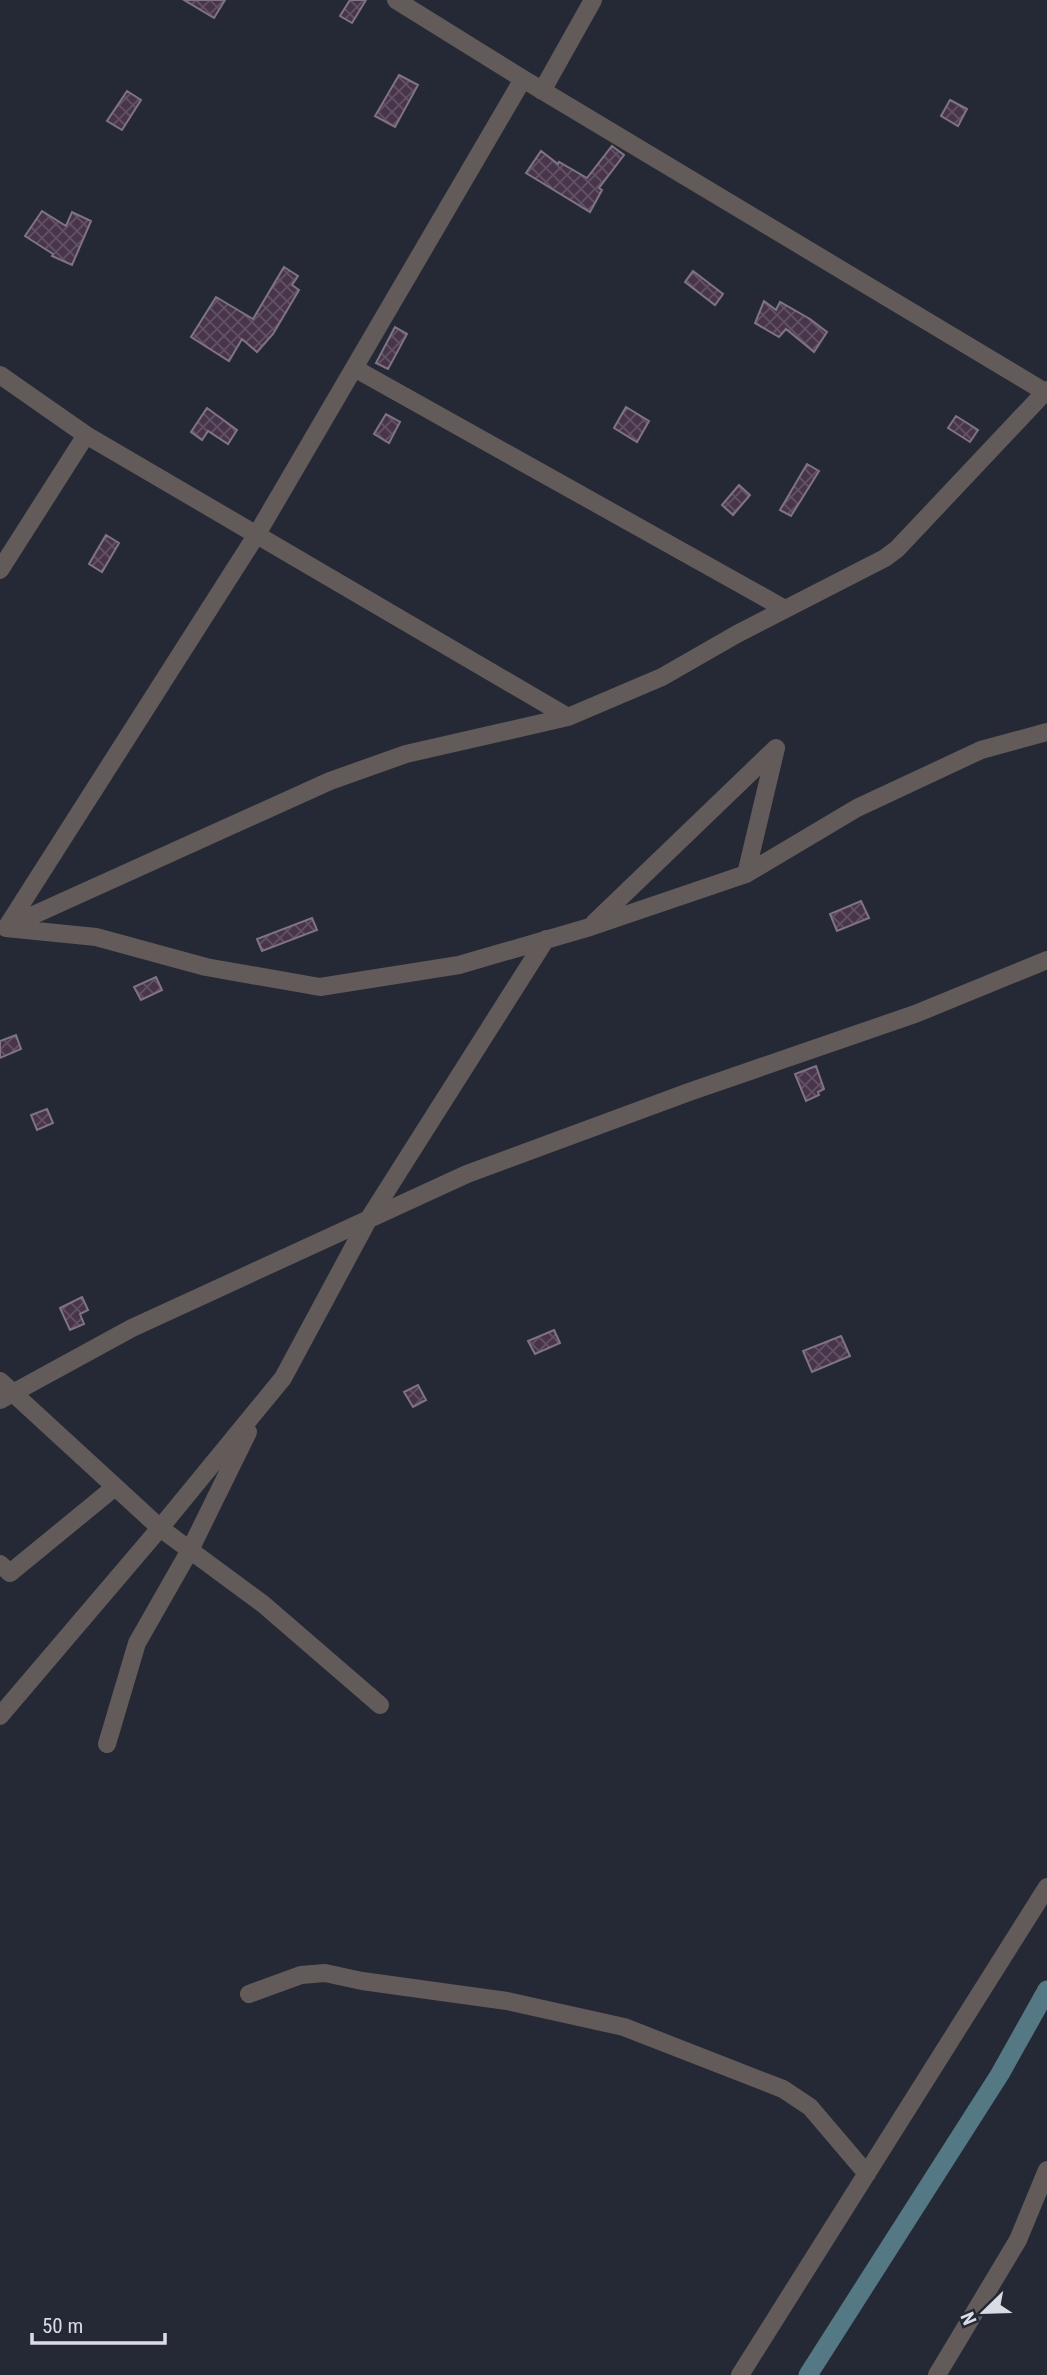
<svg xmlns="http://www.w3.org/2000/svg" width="1047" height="2375" viewBox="0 0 1047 2375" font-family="'Roboto Condensed',sans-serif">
<defs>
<pattern id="building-cross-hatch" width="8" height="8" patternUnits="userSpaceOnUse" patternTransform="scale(1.75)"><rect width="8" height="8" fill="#48354b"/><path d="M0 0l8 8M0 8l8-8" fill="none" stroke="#625265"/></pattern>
</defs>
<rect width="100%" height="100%" fill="#252936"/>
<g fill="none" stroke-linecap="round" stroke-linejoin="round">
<!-- canal -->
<path stroke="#557885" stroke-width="19" d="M808 2375 1000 2074 1047 1990"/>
</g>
<!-- building -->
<path fill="url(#building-cross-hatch)" stroke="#807482" stroke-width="2" d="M184 0H225L214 18Z
M350 0H366L352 23 340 16Z
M399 75 418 85 395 127 375 116Z
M127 91 141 100 122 130 107 121Z
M950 100 967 109 958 126 941 116Z
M612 146 624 155 599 188 602 190 590 212 526 173 541 151 558 164 559 162 587 178Z
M42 211 66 226 72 212 91 221 72 265 52 256 53 254 25 236Z
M284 267 298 276 292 285 299 290 273 334 257 352 242 339 229 361 191 337 216 297 253 319Z
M693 271 723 294 715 305 685 282Z
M764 301 776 310 780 302 810 319 827 332 814 352 786 329 779 337 755 323Z
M395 327 407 334 388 369 376 363Z
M626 407 649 421 637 442 614 428Z
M207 408 237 430 228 444 208 431 202 440 191 432Z
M386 414 400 422 389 443 374 434Z
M956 416 978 430 970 442 948 428Z
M807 464 819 471 791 516 780 510Z
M739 485 750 495 733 515 722 505Z
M106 535 119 543 102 572 89 564Z
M861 901 869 918 837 931 830 914Z
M312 918 317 930 262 951 257 939Z
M156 977 162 990 141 1000 134 987Z
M16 1035 21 1049 0 1058V1041Z
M816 1066 824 1089 818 1092 819 1095 806 1101 795 1074Z
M47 1109 53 1123 37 1130 31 1115Z
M82 1297 88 1310 80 1314 84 1324 70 1330 60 1308Z
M554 1330 560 1343 535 1354 528 1341Z
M841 1336 850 1356 812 1372 803 1351Z
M418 1385 426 1400 413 1407 404 1392Z"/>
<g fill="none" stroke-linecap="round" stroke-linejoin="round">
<!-- street -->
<path stroke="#635b59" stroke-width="18" d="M396 0 523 79 1045 392
M523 79 257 534 6 928 96 937 206 967 320 987 459 965 590 927 746 874 857 808 981 750 1047 732
M542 91 593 0
M354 368 785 609
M0 375 86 435 568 717
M0 570 86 435
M594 923 776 748 746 874
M7 927 330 781 406 754 568 717 662 677 737 634 885 558 897 549 1047 390
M0 1381 160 1528 263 1604 380 1705
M0 1400 132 1328 467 1174 689 1092 915 1014 1047 960
M0 1564 10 1573 115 1487
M0 1716 160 1528 283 1378 368 1220 546 939
M107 1744 137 1643 190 1550 248 1432
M249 1994 301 1975 325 1973 362 1981 507 2001 624 2027 783 2089 810 2107 867 2174
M740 2375 1047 1887
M937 2375 1018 2240 1047 2170"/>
</g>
<!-- north arrow -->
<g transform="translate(984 2312) rotate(247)" stroke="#252936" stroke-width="5" paint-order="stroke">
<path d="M0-5L12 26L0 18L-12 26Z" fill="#dadce5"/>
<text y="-10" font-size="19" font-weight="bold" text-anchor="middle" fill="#dadce5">N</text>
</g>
<!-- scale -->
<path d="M32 2333v10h133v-10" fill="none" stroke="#dadce5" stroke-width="3.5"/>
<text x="42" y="2333" font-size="21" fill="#dadce5" stroke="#252936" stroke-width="5" paint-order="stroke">50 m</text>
</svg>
